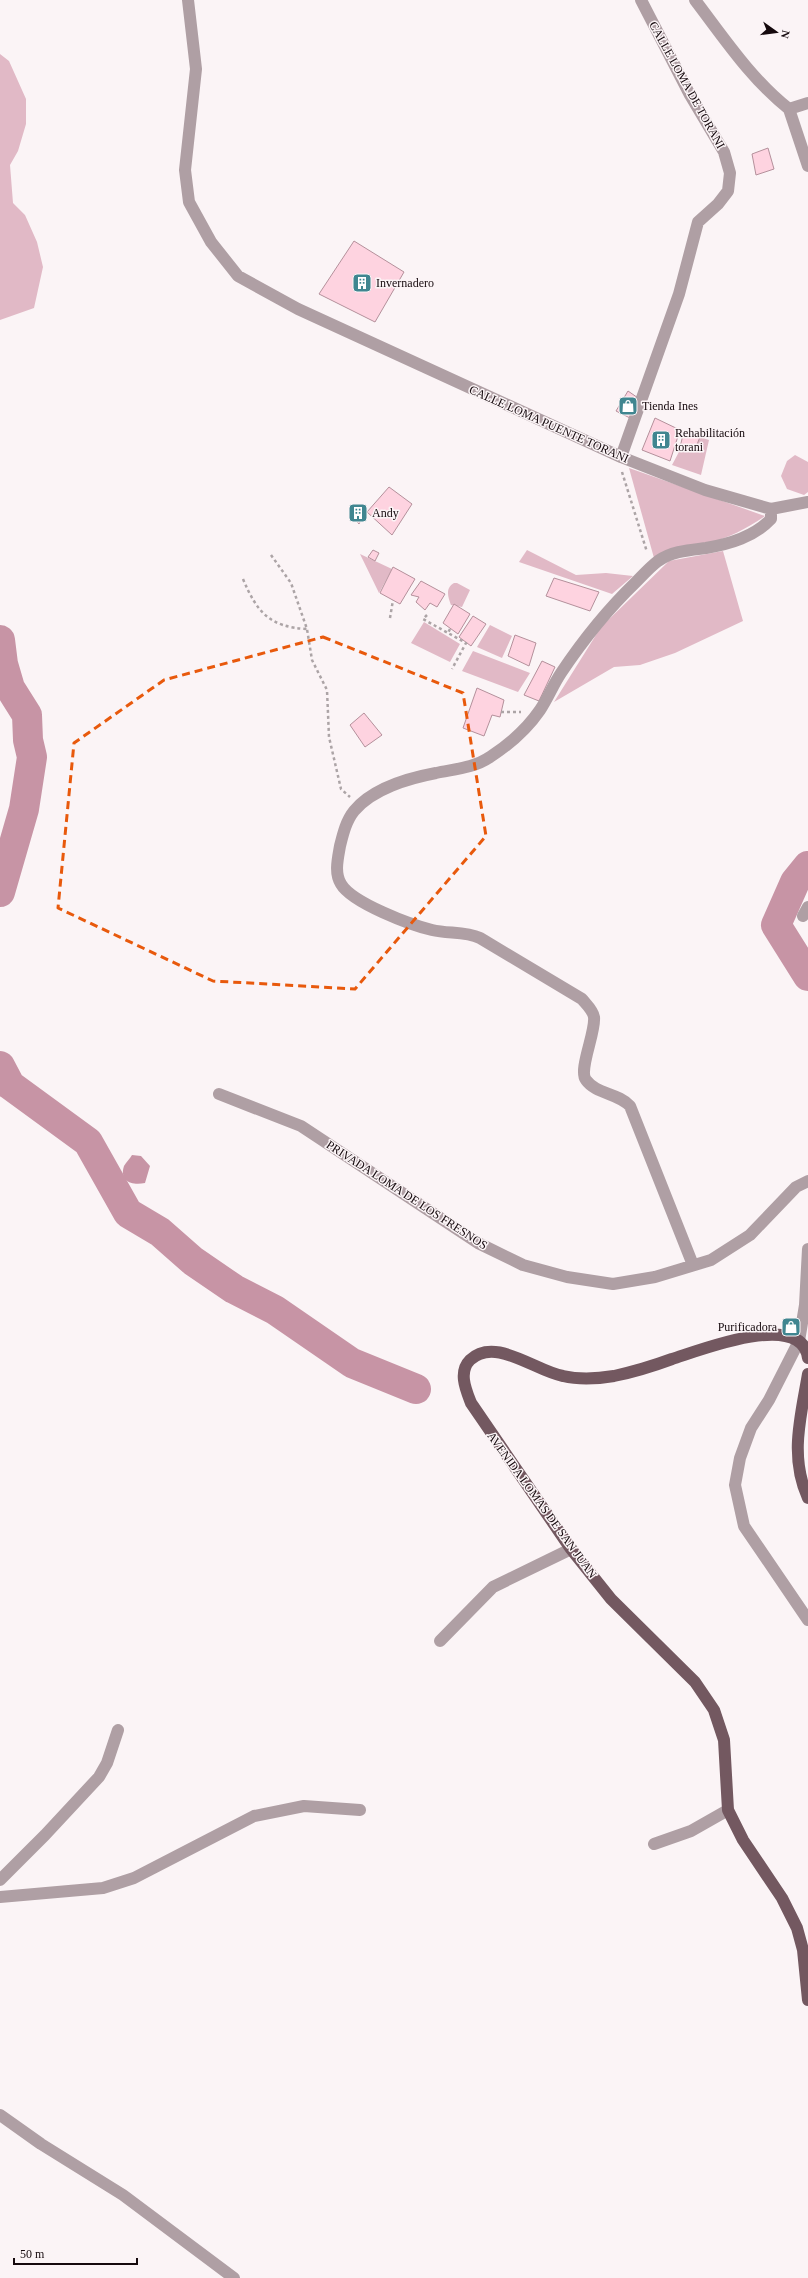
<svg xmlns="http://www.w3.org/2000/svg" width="808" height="2278" viewBox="0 0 808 2278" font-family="'Times New Roman',serif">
<rect width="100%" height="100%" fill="#fbf4f6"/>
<!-- green -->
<path fill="#e1b9c6" d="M0 54 9 61 26 99V124L18 151 10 165 13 203 25 215 37 242 43 267 34 308 0 320Z
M700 437 709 440 701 475 672 465 680 450 693 452Z
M795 455 808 462V492L804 495 787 489 781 476 787 461Z
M629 468 765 516C728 542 696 547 654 558Z
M527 550 576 575 606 573 633 576 612 594 519 562Z
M723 551 743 621 675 653 640 665 614 667 554 702 601 627 669 561Z
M360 554 392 569 379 593Z
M454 583H457L470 590 462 607 451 605C448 597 445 588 454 583Z
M424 622 460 644 450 662 411 643Z
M490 625 512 636 502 658 477 647Z
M473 651 530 673 518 692 462 671Z"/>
<!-- water -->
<path fill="#c794a5" d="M132 1155 141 1156 150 1166 145 1183C132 1186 119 1181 124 1166 126 1162 130 1159 132 1155Z"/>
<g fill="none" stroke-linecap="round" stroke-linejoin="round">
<!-- river -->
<path stroke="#c794a5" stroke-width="30" d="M0 640 3 664 10 688 27 715 28 740 32 757 24 809 0 892
M808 866 795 882 776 925 808 976
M0 1066 10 1085 88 1142 128 1213 160 1232 193 1261 234 1289 275 1310 352 1363 416 1389"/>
</g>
<!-- building -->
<path fill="#fed3e0" stroke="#b4909b" d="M768 148 774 169 756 175 752 154Z
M354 241 404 272 375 322 319 294Z
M628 391 641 400 630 418 616 411Z
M655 418 680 430 670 461 642 450Z
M684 431 700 437 694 452 680 447Z
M389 487 412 504 392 535 367 512Z
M356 505 365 511 359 524 352 516Z
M373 550 379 553 375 561 368 557Z
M393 567 415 579 400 604 380 593Z
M554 578 599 592 590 611 546 596Z
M421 581 445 594 437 607 430 603 425 610 416 602 419 597 411 595Z
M454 604 470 614 458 634 443 623Z
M473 616 486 624 471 646 459 637Z
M515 635 536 643 529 666 508 656Z
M542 661 555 667 539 701 524 695Z
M477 688 504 700 500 717 492 715 484 736 463 728Z
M364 713 382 735 365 747 350 725Z"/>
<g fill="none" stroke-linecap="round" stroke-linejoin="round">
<!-- path -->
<path stroke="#aca4a6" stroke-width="2.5" stroke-dasharray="3 3" stroke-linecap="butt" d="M622 472 647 552
M271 555 291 583 307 629 312 660 327 690 329 737 341 789 350 797
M243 579C257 612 269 627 307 629
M427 615 423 619 448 633
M390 618 393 600
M450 629 448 633 466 643 452 669
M501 712H521"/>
<!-- minor -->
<path stroke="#af9fa4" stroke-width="12" d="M188 0 196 69 185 170 189 202 211 242 238 276 298 309 621 457 705 490 771 509 808 502
M695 0C724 38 751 79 789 109
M789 109 808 166
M789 109 808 103
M621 457 679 294 698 222 718 204 728 191 730 173 724 152 690 95 641 0
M803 916 808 907
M219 1094 301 1126 478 1243 523 1265 567 1277 613 1284 655 1277 711 1260 750 1235 796 1187 808 1181
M808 1249 805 1305 799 1341 769 1400 751 1428 740 1458 735 1485 744 1526 808 1620
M693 1265 630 1106C618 1093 596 1094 586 1080 578 1070 596 1032 594 1017 593 1010 586 1004 582 999L480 938C465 931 448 934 432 930 411 925 352 903 341 884 334 873 338 858 340 846 343 834 346 821 354 811 372 789 409 778 436 773 455 769 474 768 490 757 510 744 527 729 540 710 548 698 553 685 561 673 583 640 608 609 636 582 643 575 650 567 658 561 672 551 690 550 706 548 730 544 754 537 771 519V509
M440 1641 493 1587 571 1549
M654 1844 691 1831 728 1810
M0 1880 45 1835 99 1777 107 1763 118 1730
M0 1897 103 1888 134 1878 254 1816 304 1806 360 1810
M0 2115 41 2144 123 2195 234 2278"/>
<!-- major -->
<path stroke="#735860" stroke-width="12" d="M808 1358C802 1309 698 1351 672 1359 653 1366 633 1372 614 1376 596 1379 580 1380 563 1376 535 1371 495 1336 470 1360 458 1372 466 1390 471 1403L571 1549 611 1599 695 1682 714 1710 724 1740 728 1810 743 1840 782 1898 797 1928 803 1950 808 2000
M808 1374C801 1416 789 1456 808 1498"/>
</g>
<!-- marked area -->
<path fill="none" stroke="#e8590c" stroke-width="3" stroke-dasharray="8 5" stroke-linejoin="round" d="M323 637 463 693 486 836 355 989 213 981 58 908 74 743 164 680Z"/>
<!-- icons -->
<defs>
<symbol id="building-square" viewBox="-11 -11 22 22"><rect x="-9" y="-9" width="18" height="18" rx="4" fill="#408690" stroke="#fbf4f6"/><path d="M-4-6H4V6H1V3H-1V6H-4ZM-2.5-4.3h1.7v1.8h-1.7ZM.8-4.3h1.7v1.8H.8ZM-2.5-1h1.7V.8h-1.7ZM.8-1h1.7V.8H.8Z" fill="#fff"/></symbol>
<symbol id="shop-square" viewBox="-11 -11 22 22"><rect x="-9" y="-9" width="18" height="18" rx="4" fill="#408690" stroke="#fbf4f6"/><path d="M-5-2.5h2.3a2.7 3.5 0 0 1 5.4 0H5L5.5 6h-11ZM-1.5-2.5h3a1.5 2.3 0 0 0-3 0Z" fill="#fff"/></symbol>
</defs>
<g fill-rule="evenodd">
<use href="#building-square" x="351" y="272" width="22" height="22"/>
<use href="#shop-square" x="617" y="395" width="22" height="22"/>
<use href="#building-square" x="650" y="429" width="22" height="22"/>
<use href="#building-square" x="347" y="502" width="22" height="22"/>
<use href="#shop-square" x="780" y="1316" width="22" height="22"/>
</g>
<g text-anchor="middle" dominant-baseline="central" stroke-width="3" stroke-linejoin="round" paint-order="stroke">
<!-- street labels -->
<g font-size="12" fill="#15090d" stroke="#fbf4f6">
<text transform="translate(687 85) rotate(61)">CALLE LOMA DE TORANI</text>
<text transform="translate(549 424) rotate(24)">CALLE LOMA PUENTE TORANI</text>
<text transform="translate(407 1195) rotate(33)">PRIVADA LOMA DE LOS FRESNOS</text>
<text transform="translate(542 1505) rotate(54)">AVENIDA LOMAS DE SAN JUAN</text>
</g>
<!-- poi labels -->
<g font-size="12" fill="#15090d" stroke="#fbf4f6" text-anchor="start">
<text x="376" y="283">Invernadero</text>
<text x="642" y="406">Tienda Ines</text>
<text x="675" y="433">Rehabilitación<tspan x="675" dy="14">torani</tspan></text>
<text x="372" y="513">Andy</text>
<text x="777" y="1327" text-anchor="end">Purificadora</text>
</g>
</g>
<!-- north arrow -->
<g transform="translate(776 32) rotate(104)" stroke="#fbf4f6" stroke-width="3" paint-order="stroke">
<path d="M0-3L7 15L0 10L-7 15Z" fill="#15090d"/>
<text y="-6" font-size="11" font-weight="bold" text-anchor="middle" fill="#15090d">N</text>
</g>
<!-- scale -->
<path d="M14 2258v6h123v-6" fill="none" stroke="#15090d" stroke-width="2"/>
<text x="20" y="2258" font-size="12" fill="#15090d" stroke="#fbf4f6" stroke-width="3" paint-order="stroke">50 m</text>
</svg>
